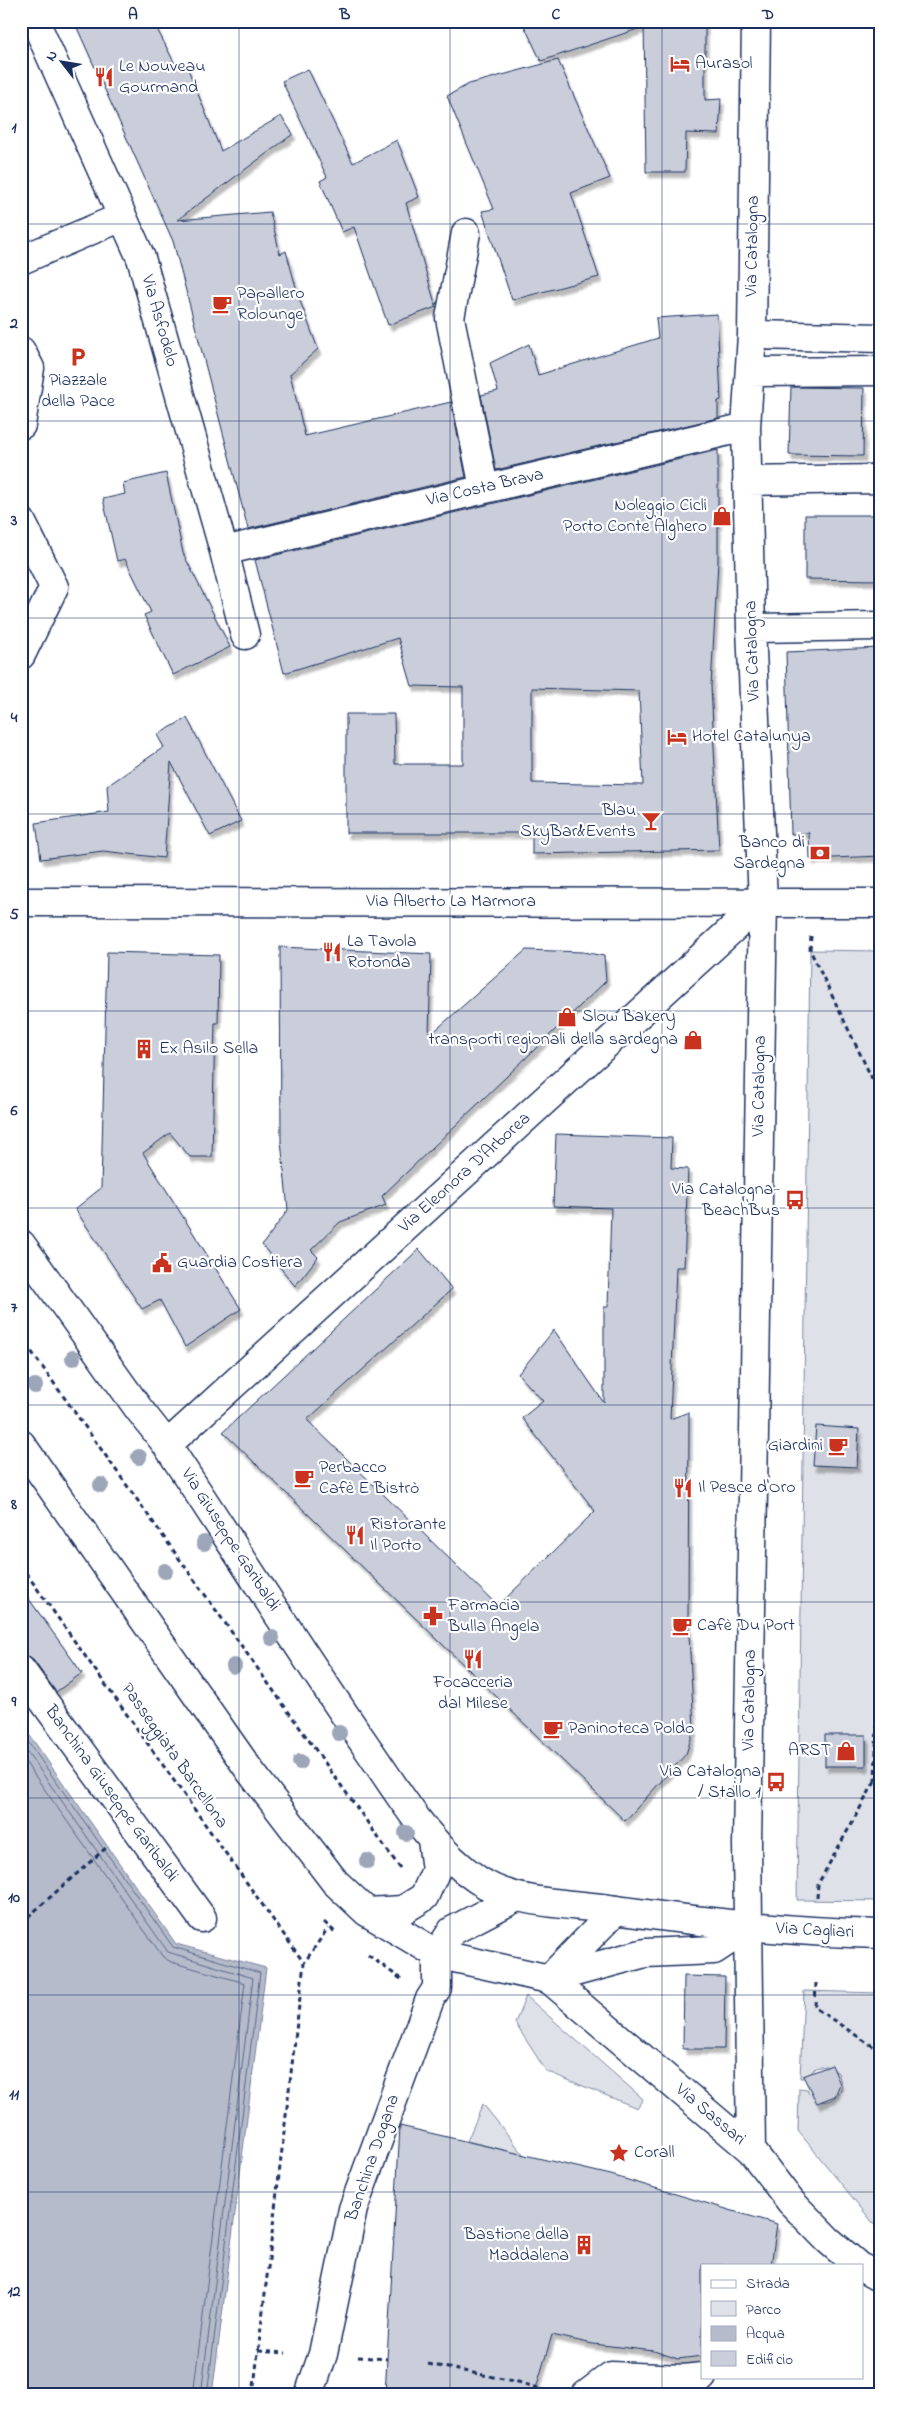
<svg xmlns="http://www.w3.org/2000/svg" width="901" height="2416" viewBox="0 0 901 2416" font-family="'Indie Flower',sans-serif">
<defs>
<filter id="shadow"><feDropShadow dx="3" dy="5.5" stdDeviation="1" flood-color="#0004"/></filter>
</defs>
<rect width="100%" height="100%" fill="#fff"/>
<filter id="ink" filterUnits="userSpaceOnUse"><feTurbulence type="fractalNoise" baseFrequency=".02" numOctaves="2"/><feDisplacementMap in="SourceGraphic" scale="10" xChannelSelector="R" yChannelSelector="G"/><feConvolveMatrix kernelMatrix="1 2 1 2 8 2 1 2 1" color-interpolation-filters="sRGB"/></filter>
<g filter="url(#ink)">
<!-- green -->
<path fill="#dee1e7" stroke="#7c88a2" d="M810 950 880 951V1901L797 1900Z
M804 1991 880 1993V2227L874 2224 798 2131 799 2088 807 2089C815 2108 838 2104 842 2085L838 2073 827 2066 815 2068 807 2078H800Z
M526 1996 643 2099 637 2108 546 2071 515 2023Z
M483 2104 524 2155 467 2141Z"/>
<!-- water -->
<path fill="#b5bbca" stroke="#77839f" d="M21 1723 176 1944 266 1968 212 2395H21Z"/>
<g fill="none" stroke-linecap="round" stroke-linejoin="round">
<!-- shore -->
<path stroke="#596789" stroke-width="1" d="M21 1732 173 1947 260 1973 207 2395
M21 1743 168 1952 253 1978 201 2395
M21 1756 163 1957 171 1962 245 1983 193 2395"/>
</g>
<!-- building -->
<path fill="#caceda" stroke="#1b2f5e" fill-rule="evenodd" filter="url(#shadow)" d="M74 21H153L177 68 186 64 221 151 281 116 293 134 177 220 270 212 280 254 286 251 299 298 318 349 290 374 305 436 451 402 466 477 248 529 173 241Z
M522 21H643L644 27 541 61Z
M644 21H705V100L721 99 719 134 686 133 685 172H646Z
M558 60 610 178 571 193 599 277 512 300 482 211 494 209 447 96 469 84Z
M308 69 353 163 397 140 419 197 406 203 436 307 388 325 354 227 342 232 320 181 327 177 282 81Z
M717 314 721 400 718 401V418L496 470 481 395 498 391 490 363 529 344 538 375 658 338 656 318Z
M791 387 864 388 863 456 789 455Z
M718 450V561L711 686 719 850 532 854V833H346V714H394L395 764H463V687L412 686 398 638 284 673 255 560ZM532 688 639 691 643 785 532 783Z
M166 473 183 553 230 647 173 675 144 615 151 612 125 559 117 561 103 499 125 494 123 483Z
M805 515H880V580L805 579Z
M880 648V856L810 859 809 833 791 834 786 652Z
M187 718 241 821 210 836 171 762 164 858 103 851 41 859 36 823 109 812 107 786 164 747 157 735Z
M280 947 431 954 429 1036 526 950 583 952 604 956 606 981 382 1196 386 1205 340 1222 311 1250 318 1257 295 1286 262 1245 288 1210 281 1141Z
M107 952 219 955 218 1023H215L212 1157H190L170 1133 143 1153 241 1309 185 1347 160 1300 142 1309 75 1209 101 1188Z
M556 1134 672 1138 671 1168 688 1169 684 1267H676L670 1419 689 1412 688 1616 694 1729 686 1754 625 1821 223 1432 419 1249 452 1289 307 1420 498 1606 595 1511 522 1418 543 1401 518 1374 554 1330 604 1403V1307H608L611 1208 553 1206Z
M816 1426 859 1429 857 1467 813 1465Z
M21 1588 82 1673 56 1692 34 1661 21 1651Z
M825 1735H866V1766H825Z
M684 1976 725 1977 724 2049H683Z
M832 2065 840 2084 835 2096 817 2103 803 2076Z
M400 2126 611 2175 777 2224 771 2265H702V2356L678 2359 654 2351 593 2344 552 2335 534 2395H385Z"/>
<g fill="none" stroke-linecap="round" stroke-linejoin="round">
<defs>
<path id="minor" d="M35 21 141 258 224 551 245 635
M466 233 450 318 484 488
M21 260 122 217
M752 335 880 338
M21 351 30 368 21 425
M750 372 880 371
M747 481 880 479
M21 521 54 587 21 655
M224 551 746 427
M751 628 880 626
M167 1445 763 901 751 628 746 427 752 335 756 21
M21 1670 202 1918
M549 1979 616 1910
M309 2395 323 2354 353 2209 430 1999 437 1988V1954
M586 2395 611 2376 684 2379 702 2377"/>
<path id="major" d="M21 902 880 903
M21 1244 138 1408 167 1445C233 1545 298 1647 366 1746 399 1793 429 1847 478 1880 512 1903 561 1903 601 1908 694 1921 786 1932 880 1934
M21 1444 250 1771 335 1882 367 1912 437 1954 549 1979 645 1953 714 1950 749 1927
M367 1912 403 1910 424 1897 436 1870 432 1840
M437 1954 452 1931 517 1897
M549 1979 751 2150 791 2202 828 2240 857 2265
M751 2150 747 1844 763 901
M862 2268 880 2278"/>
</defs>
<!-- minor casing -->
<use href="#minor" stroke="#1b2f5e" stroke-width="31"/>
<!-- major casing -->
<use href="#major" stroke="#1b2f5e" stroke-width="31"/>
<!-- path -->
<path stroke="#1b2f5e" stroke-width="3" stroke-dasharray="5 4" stroke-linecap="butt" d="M811 936 810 950 880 1095
M21 1337 400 1868
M21 1566 304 1963
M880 1633 875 1781 880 1782
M817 1898 818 1884 880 1772
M324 1922 336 1933
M21 1923 107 1847
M368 1955 401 1979
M816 1983 815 2008 880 2051
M258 2351 286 2353
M358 2357 387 2359
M428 2364 518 2382 551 2392
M253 2395 304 1963 328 1928"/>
<!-- minor -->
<use href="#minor" stroke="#fff" stroke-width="28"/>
<!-- major -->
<use href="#major" stroke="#fff" stroke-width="28"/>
</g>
<!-- trees -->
<g fill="#9da5b9">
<circle cx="73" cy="1358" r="8"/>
<circle cx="35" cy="1386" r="8"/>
<circle cx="139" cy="1457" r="8"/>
<circle cx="101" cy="1485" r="8"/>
<circle cx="204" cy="1543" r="8"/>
<circle cx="165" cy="1571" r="8"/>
<circle cx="272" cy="1638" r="8"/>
<circle cx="234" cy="1666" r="8"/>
<circle cx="339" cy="1733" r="8"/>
<circle cx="300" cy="1762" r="8"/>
<circle cx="406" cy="1833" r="8"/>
<circle cx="367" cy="1861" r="8"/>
</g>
</g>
<!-- grid -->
<path fill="none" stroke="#1b2f5e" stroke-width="1" stroke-opacity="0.55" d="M239 21V2395M450 21V2395M662 21V2395M21 224H880M21 421H880M21 618H880M21 814H880M21 1011H880M21 1208H880M21 1405H880M21 1602H880M21 1798H880M21 1995H880M21 2192H880"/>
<!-- icons -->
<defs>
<symbol id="hotel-bare" viewBox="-9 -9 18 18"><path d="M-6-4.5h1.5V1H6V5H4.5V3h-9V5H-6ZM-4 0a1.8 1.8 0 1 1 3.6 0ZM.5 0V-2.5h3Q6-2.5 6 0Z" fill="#c8321e" stroke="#fff" stroke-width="2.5" paint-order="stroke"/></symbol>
<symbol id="restaurant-bare" viewBox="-9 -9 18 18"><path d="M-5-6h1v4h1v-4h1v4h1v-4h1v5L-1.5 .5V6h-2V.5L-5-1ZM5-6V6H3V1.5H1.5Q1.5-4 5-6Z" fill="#c8321e" stroke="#fff" stroke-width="2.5" paint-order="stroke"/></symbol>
<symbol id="cafe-bare" viewBox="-9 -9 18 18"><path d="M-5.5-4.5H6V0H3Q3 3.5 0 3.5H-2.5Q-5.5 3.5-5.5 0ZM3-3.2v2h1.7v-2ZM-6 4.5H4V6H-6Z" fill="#c8321e" stroke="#fff" stroke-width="2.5" paint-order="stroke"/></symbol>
<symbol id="parking-bare" viewBox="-9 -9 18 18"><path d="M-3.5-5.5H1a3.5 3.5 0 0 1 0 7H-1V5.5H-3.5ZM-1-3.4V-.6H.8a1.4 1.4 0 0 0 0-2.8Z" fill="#c8321e" stroke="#fff" stroke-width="2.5" paint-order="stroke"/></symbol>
<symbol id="shop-bare" viewBox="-9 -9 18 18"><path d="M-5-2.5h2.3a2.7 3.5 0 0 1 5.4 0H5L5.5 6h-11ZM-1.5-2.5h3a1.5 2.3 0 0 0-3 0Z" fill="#c8321e" stroke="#fff" stroke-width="2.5" paint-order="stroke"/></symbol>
<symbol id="bar-bare" viewBox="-9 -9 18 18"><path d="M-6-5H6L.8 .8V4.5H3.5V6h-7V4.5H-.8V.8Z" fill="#c8321e" stroke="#fff" stroke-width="2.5" paint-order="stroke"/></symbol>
<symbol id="bank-bare" viewBox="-9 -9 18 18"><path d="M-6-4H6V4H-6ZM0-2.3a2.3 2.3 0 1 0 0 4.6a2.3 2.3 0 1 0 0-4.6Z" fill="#c8321e" stroke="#fff" stroke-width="2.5" paint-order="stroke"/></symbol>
<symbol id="building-bare" viewBox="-9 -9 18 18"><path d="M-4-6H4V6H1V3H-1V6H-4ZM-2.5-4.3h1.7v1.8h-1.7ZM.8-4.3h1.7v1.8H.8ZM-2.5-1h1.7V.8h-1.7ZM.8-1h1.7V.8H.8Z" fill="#c8321e" stroke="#fff" stroke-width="2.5" paint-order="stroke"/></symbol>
<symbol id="bus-bare" viewBox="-9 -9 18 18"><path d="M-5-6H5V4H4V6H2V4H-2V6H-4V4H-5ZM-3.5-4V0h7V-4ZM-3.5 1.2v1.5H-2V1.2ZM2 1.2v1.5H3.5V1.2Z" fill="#c8321e" stroke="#fff" stroke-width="2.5" paint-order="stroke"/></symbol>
<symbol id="civic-bare" viewBox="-9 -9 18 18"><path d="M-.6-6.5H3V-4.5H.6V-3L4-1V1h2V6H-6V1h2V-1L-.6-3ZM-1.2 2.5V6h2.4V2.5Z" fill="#c8321e" stroke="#fff" stroke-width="2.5" paint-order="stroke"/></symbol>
<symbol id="pharmacy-bare" viewBox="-9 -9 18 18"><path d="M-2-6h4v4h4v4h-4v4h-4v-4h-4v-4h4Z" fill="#c8321e" stroke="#fff" stroke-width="2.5" paint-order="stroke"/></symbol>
<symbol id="sight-bare" viewBox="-9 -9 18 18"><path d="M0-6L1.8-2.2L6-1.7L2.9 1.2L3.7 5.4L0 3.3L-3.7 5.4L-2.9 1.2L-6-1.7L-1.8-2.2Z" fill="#c8321e" stroke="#fff" stroke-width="2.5" paint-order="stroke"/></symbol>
</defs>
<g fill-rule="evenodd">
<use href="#hotel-bare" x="666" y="50" width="28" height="28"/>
<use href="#restaurant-bare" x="90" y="63" width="28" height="28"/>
<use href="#cafe-bare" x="208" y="290" width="28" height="28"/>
<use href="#parking-bare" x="64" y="343" width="28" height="28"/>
<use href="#shop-bare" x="708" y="502" width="28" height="28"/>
<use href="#hotel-bare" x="663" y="723" width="28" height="28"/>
<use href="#bar-bare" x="637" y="807" width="28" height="28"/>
<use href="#bank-bare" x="806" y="839" width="28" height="28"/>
<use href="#restaurant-bare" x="318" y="938" width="28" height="28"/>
<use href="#shop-bare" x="553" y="1003" width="28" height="28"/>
<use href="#shop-bare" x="679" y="1026" width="28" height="28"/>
<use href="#building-bare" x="130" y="1035" width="28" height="28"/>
<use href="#bus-bare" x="781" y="1186" width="28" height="28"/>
<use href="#civic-bare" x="148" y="1249" width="28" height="28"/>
<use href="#cafe-bare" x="824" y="1432" width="28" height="28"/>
<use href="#cafe-bare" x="290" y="1464" width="28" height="28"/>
<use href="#restaurant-bare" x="669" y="1474" width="28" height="28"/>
<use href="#restaurant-bare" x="341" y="1521" width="28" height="28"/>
<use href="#pharmacy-bare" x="419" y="1602" width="28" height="28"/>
<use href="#cafe-bare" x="668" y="1612" width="28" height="28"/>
<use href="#restaurant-bare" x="459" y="1645" width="28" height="28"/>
<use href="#cafe-bare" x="539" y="1715" width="28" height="28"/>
<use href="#shop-bare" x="832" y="1737" width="28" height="28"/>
<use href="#bus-bare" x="762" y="1768" width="28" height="28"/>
<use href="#sight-bare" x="605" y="2139" width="28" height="28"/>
<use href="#building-bare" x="570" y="2231" width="28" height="28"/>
</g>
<g text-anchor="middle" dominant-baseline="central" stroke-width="4.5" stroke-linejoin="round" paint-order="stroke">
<!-- poi labels -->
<g font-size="18" fill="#1b2f5e" stroke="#fff" text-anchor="start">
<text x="695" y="64">Aurasol</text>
<text x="119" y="67">Le Nouveau<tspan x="119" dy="21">Gourmand</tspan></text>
<text x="237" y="294">Papallero<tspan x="237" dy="21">Rolounge</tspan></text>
<text x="78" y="381" text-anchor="middle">Piazzale<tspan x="78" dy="21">della Pace</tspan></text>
<text x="707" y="506" text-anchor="end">Noleggio Cicli<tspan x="707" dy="21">Porto Conte Alghero</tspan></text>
<text x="692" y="737">Hotel Catalunya</text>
<text x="636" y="811" text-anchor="end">Blau<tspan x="636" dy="21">SkyBar&amp;Events</tspan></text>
<text x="805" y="843" text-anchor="end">Banco di<tspan x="805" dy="21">Sardegna</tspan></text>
<text x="347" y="942">La Tavola<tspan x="347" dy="21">Rotonda</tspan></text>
<text x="582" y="1017">Slow Bakery</text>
<text x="678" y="1040" text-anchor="end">transporti regionali della sardegna</text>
<text x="159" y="1049">Ex Asilo Sella</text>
<text x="780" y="1190" text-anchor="end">Via Catalogna-<tspan x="780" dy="21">BeachBus</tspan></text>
<text x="177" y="1263">Guardia Costiera</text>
<text x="823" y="1446" text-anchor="end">Giardini</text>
<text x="319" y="1468">Perbacco<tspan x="319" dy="21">Cafè E Bistrò</tspan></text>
<text x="698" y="1488">Il Pesce d'Oro</text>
<text x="370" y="1525">Ristorante<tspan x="370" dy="21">Il Porto</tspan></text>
<text x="448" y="1606">Farmacia<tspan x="448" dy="21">Bulla Angela</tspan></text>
<text x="697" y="1626">Cafè Du Port</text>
<text x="473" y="1683" text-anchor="middle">Focacceria<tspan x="473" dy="21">dal Milese</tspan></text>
<text x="568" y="1729">Paninoteca Poldo</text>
<text x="831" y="1751" text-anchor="end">ARST</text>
<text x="761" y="1772" text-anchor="end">Via Catalogna<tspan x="761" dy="21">/ Stallo 1</tspan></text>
<text x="634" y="2153">Corall</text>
<text x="569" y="2235" text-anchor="end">Bastione della<tspan x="569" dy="21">Maddalena</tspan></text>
</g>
<!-- street labels -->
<g font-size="18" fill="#1b2f5e" stroke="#fff">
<text transform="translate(753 246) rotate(-89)">Via Catalogna</text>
<text transform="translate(159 321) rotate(74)">Via Asfodelo</text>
<text transform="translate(485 488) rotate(-13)">Via Costa Brava</text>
<text transform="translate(753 651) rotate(-92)">Via Catalogna</text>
<text x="451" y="902">Via Alberto La Marmora</text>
<text transform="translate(760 1086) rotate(-89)">Via Catalogna</text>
<text transform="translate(465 1173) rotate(-42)">Via Eleonora D'Arborea</text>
<text transform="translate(230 1540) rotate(57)">Via Giuseppe Garibaldi</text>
<text transform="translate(750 1700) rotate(-89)">Via Catalogna</text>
<text transform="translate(174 1756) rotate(55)">Passeggiata Barcellona</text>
<text transform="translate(111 1794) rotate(54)">Banchina Giuseppe Garibaldi</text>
<text transform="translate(815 1931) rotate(3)">Via Cagliari</text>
<text transform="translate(710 2115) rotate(40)">Via Sassari</text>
<text transform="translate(373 2158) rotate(-71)">Banchina Dogana</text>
</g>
</g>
<!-- margin -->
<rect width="901" height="2416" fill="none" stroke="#fff" stroke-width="55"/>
<!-- legend -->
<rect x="701" y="2264" width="162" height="115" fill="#ffffff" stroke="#a4acbf"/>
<rect x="711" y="2280" width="25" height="8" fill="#ffffff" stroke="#a4acbf"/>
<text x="746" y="2288" font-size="15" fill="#1b2f5e">Strada</text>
<rect x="711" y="2301" width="25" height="15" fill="#dee1e7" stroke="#a4acbf"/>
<text x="746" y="2314" font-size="15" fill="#1b2f5e">Parco</text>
<rect x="711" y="2326" width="25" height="15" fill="#b5bbca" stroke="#a4acbf"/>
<text x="746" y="2338" font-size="15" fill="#1b2f5e">Acqua</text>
<rect x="711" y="2351" width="25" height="15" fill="#caceda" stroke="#a4acbf"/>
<text x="746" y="2364" font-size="15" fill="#1b2f5e">Edificio</text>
<!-- north arrow -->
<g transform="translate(62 62) rotate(301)" stroke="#ffffff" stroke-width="4" paint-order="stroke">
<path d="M0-4L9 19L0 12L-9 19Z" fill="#1b2f5e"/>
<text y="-8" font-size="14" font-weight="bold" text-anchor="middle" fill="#1b2f5e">N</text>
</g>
<rect x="28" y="28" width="846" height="2360" fill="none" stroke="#1b2f5e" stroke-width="2"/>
<g font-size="16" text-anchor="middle" font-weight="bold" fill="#1b2f5e">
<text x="133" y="19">A</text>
<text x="345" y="19">B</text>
<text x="556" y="19">C</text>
<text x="768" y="19">D</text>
<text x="14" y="132">1</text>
<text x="14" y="328">2</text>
<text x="14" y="525">3</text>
<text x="14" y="722">4</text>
<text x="14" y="919">5</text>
<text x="14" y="1115">6</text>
<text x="14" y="1312">7</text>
<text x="14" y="1509">8</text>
<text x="14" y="1706">9</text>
<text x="14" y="1902">10</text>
<text x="14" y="2099">11</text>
<text x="14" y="2296">12</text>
</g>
</svg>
